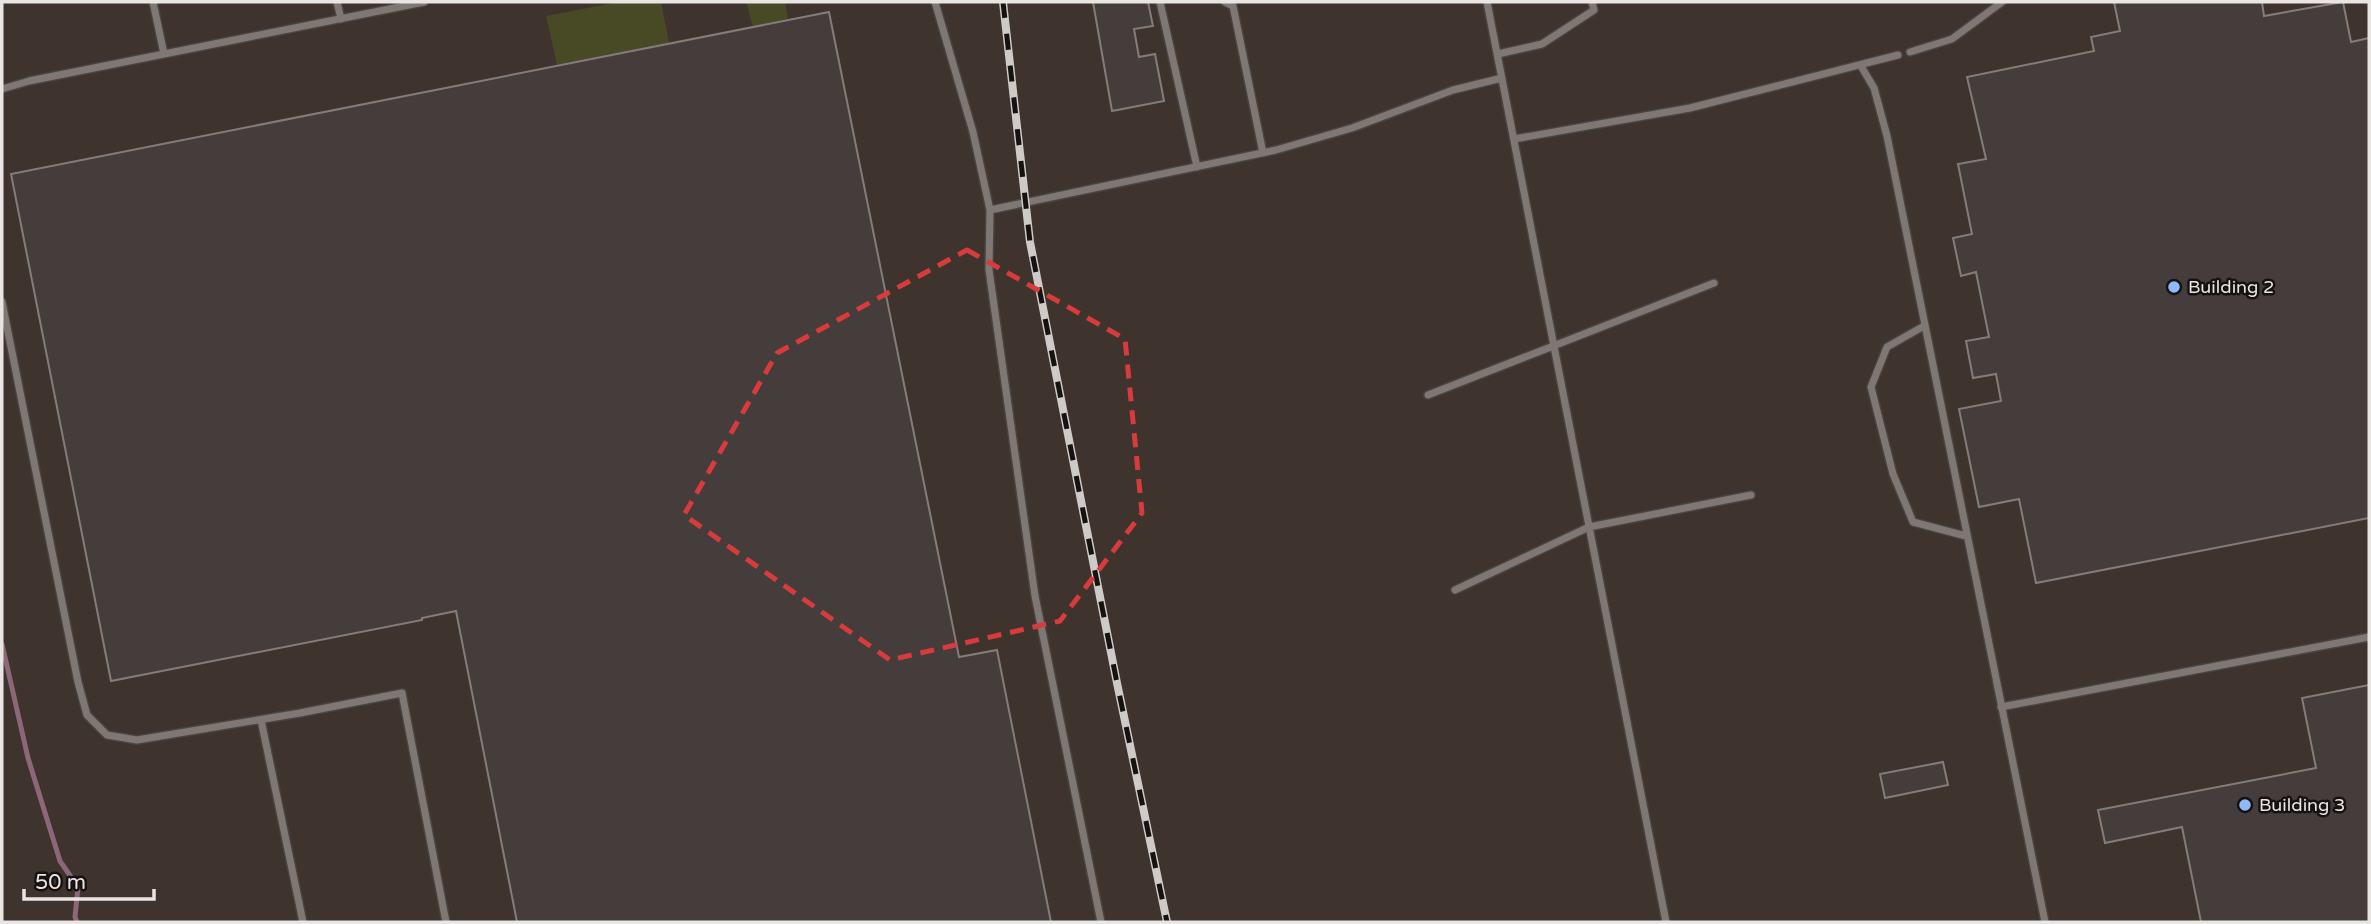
<svg xmlns="http://www.w3.org/2000/svg" width="2371" height="924" viewBox="0 0 2371 924" font-family="'Varela Round',sans-serif">
<rect width="100%" height="100%" fill="#2e2926"/>
<!-- built -->
<path fill="#3e332d" d="M2 2H2369V922H2Z"/>
<!-- green -->
<path fill="#484a25" d="M619 2H661L669 43 557 65 546 16Z
M746 2H785L788 19 753 27Z"/>
<g fill="none" stroke-linecap="round" stroke-linejoin="round">
<!-- stream -->
<path stroke="#8c6779" stroke-width="5" d="M2 644 28 758 60 861 78 887 75 917 77 922"/>
</g>
<!-- building -->
<path fill="#443d3c" stroke="#847c7b" stroke-width="2" d="M1093 2H1148L1153 26 1134 29 1139 57 1155 54 1164 101 1112 111Z
M2114 2H2262L2264 16 2343 2 2351 42 2369 38V518L2036 583 2019 499 1979 507 1959 409 2001 401 1996 374 1973 378 1966 341 1989 337 1976 272 1961 276 1953 238 1972 234 1958 164 1986 159 1967 77 2094 51 2091 37 2120 31Z
M829 12 959 657 997 650 1051 922H517L456 611 422 618V620L111 681 11 174Z
M2369 685V922H2201L2182 827 2105 843 2098 810 2316 768 2302 698Z
M1943 762 1948 785 1885 798 1880 774Z"/>
<g fill="none" stroke-linecap="round" stroke-linejoin="round">
<defs>
<path id="lane" d="M153 2 164 54
M337 2 341 19
M935 2 973 132 990 210
M1160 2 1197 167
M1225 2 1233 6 1263 153
M1487 2 1666 922
M1910 52 1952 39 2002 2
M1498 54 1542 44 1594 10 1592 2
M1861 66 1874 88 1887 136 2045 922
M2 89 29 81 424 2
M1514 139 1690 108 1898 55
M2 302 78 682 87 715 107 735 137 740 300 713 402 693 446 922
M1924 326 1887 347 1871 387 1893 474 1913 522 1966 536
M1428 395 1714 283
M1455 590 1589 527 1751 495
M2001 707 2369 637
M261 720 303 922
M1101 922 1035 596 989 270 990 210 1276 150 1352 128 1453 90 1502 78"/>
</defs>
<!-- lane casing -->
<use href="#lane" stroke="#494442" stroke-width="10"/>
<!-- lane -->
<use href="#lane" stroke="#7e7774" stroke-width="7"/>
<defs>
<path id="rail" d="M1003 2 1030 242 1117 683 1167 922"/>
</defs>
<!-- rail casing -->
<use href="#rail" stroke="#cecac8" stroke-width="8"/>
<!-- rail -->
<use href="#rail" stroke="#151211" stroke-width="5" stroke-dasharray="16" stroke-linecap="butt"/>
</g>
<!-- marked area -->
<path fill="none" stroke="#d83b3b" stroke-width="5" stroke-dasharray="14 9" stroke-linejoin="round" d="M967 250 1125 339 1142 513 1060 621 890 660 684 515 777 353Z"/>
<!-- markers -->
<g fill="#8eb9fd" stroke="#151211" stroke-width="2.5">
<circle cx="2174" cy="287" r="7"/>
<circle cx="2245" cy="805" r="7"/>
</g>
<g text-anchor="middle" dominant-baseline="central" stroke-width="5" stroke-linejoin="round" paint-order="stroke">
<!-- poi labels -->
<g font-size="18" fill="#e9e5e3" stroke="#151211" text-anchor="start">
<text x="2188" y="287">Building 2</text>
<text x="2259" y="805">Building 3</text>
</g>
</g>
<!-- border -->
<rect width="2371" height="924" fill="none" stroke="#e9e5e3" stroke-width="7"/>
<!-- scale -->
<path d="M24 889v10h130v-10" fill="none" stroke="#e9e5e3" stroke-width="3.5"/>
<text x="35" y="889" font-size="21" fill="#e9e5e3" stroke="#151211" stroke-width="5" paint-order="stroke">50 m</text>
</svg>
